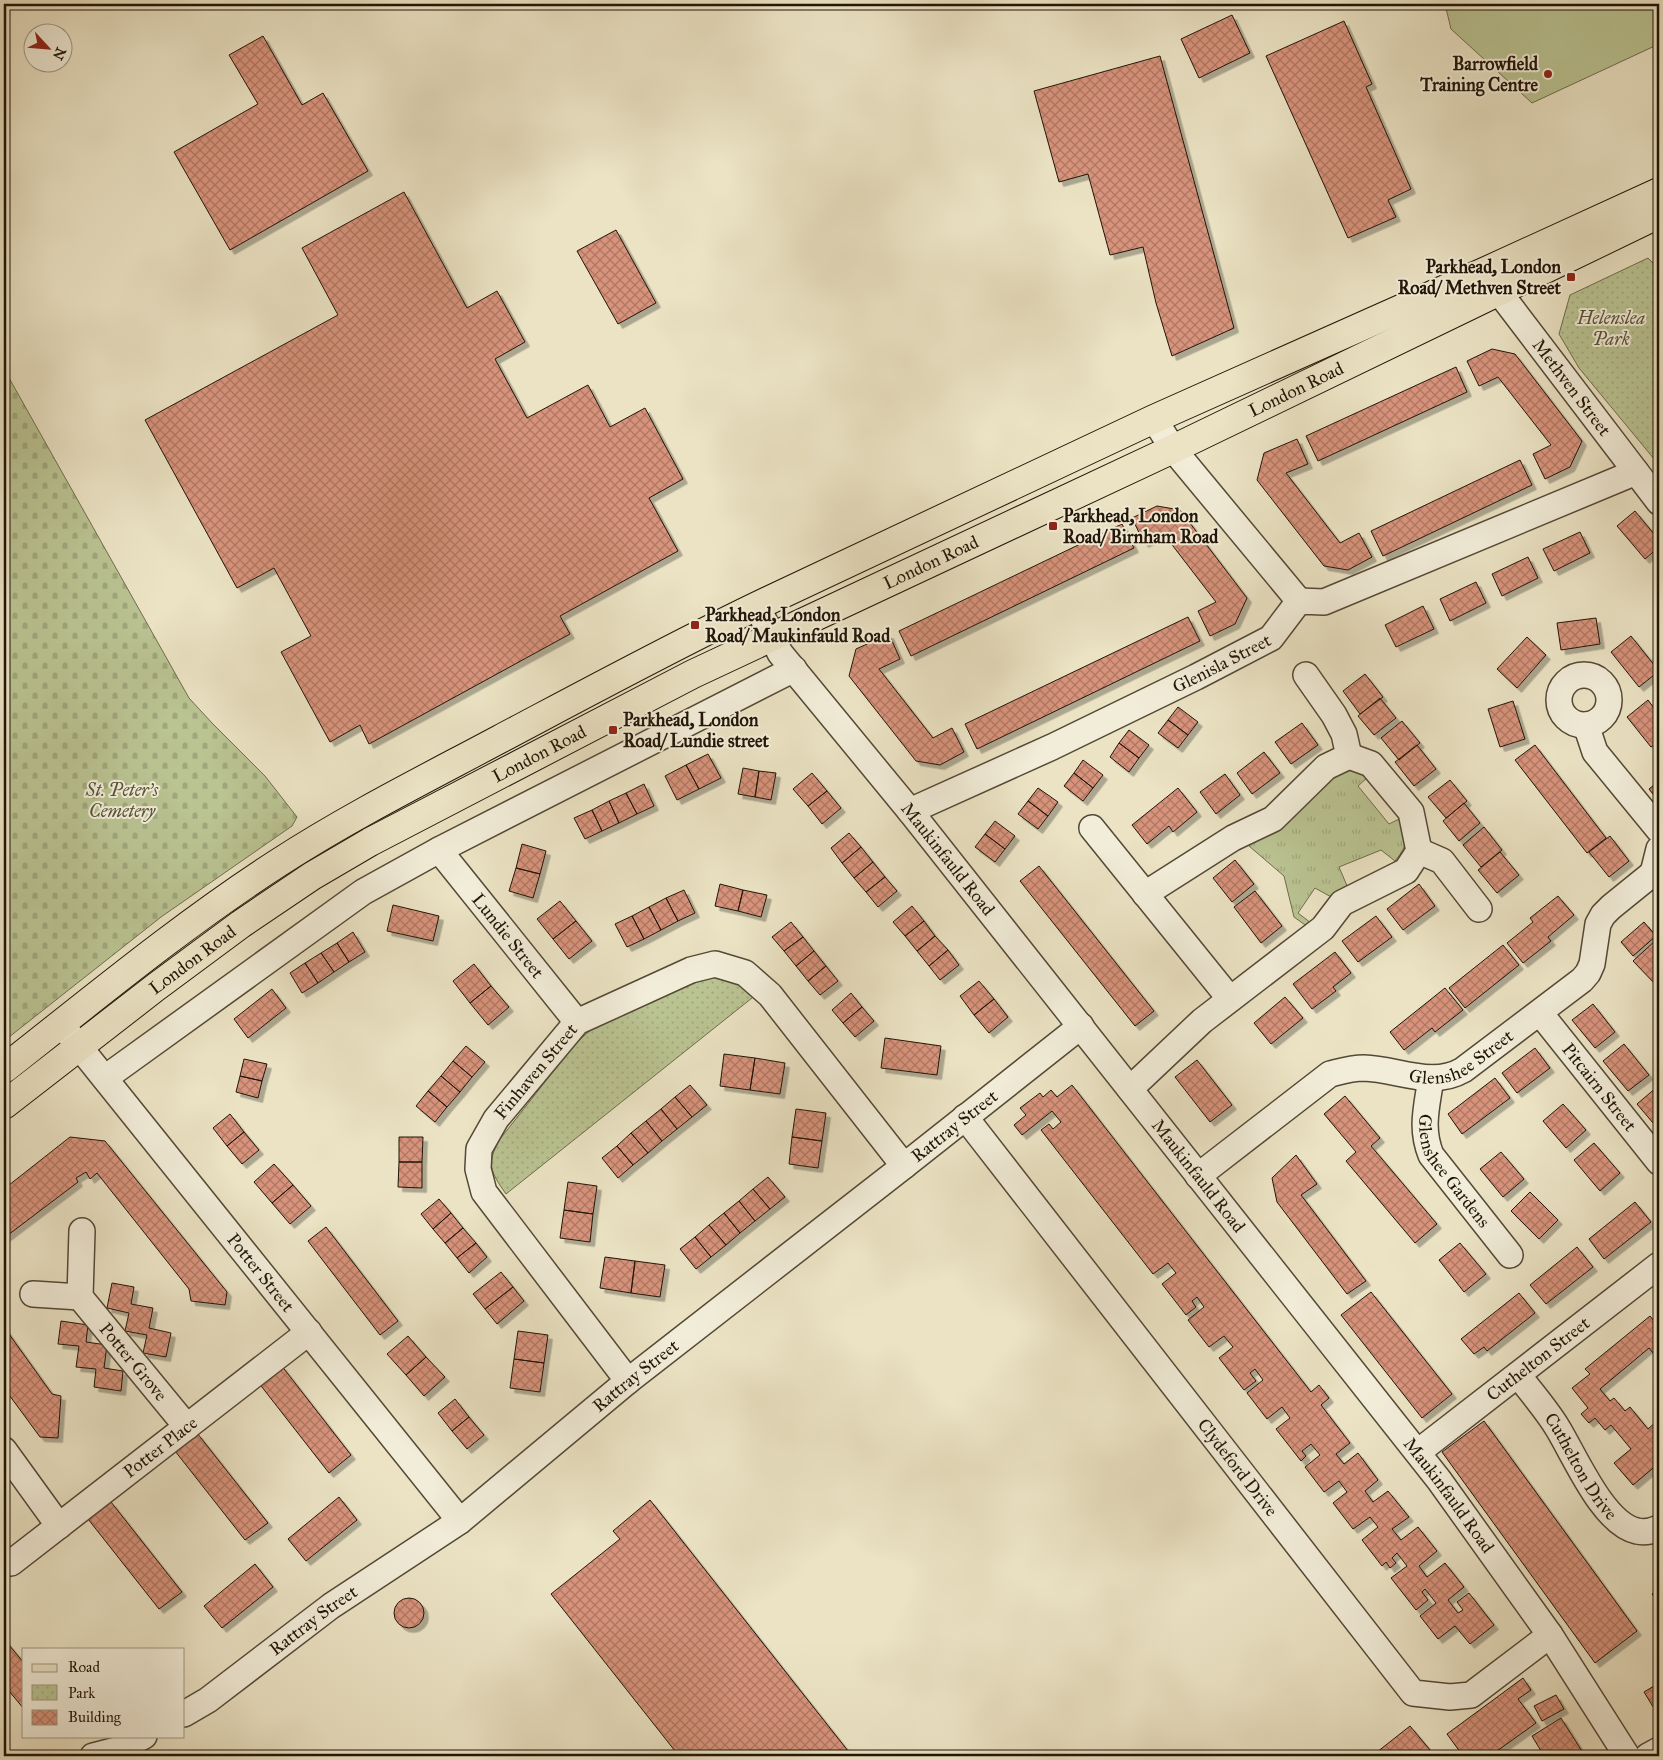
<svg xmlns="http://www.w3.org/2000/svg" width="1663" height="1760" viewBox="0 0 1663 1760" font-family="'IM FELL Great Primer',serif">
<defs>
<pattern id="grass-tufts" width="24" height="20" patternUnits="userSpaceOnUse" patternTransform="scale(1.25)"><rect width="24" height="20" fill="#bac392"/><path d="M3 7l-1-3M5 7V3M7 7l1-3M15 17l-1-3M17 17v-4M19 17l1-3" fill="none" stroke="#a0a77c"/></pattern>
<pattern id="cemetery-stones" width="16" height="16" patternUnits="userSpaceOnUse" patternTransform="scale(1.25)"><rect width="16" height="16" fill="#bac392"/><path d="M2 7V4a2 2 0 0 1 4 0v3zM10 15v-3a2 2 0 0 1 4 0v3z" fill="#a0a77c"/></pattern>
<pattern id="park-dots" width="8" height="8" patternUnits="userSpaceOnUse" patternTransform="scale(1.25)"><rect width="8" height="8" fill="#bac392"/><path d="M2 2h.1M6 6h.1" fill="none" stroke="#a0a77c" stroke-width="1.8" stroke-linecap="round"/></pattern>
<pattern id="building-cross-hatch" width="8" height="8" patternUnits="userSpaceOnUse" patternTransform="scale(1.25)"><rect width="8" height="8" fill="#d8937b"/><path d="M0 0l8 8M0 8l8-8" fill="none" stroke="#af7763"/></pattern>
<filter id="shadow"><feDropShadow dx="4.5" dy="4.5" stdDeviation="0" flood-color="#0004"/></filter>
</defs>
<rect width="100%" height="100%" fill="#ebe3c4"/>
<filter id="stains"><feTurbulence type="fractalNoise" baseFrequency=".004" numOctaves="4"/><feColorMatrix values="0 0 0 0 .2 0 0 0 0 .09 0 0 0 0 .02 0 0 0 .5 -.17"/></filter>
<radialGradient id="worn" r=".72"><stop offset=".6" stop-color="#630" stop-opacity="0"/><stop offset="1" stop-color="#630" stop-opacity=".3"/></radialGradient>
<!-- grass -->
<path fill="url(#grass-tufts)" stroke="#6e6c4c" d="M1346 764 1368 777 1358 786 1389 824 1401 818C1406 840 1410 842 1395 861L1381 850 1339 867 1348 888 1333 898 1315 888 1298 913 1311 923 1308 927 1294 917 1284 876 1242 840Z"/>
<!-- cemetery -->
<path fill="url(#cemetery-stones)" stroke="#6e6c4c" d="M4 369 189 698 212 723 265 776 297 817 292 826 161 917 4 1041Z"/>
<!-- park -->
<path fill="url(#park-dots)" stroke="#6e6c4c" d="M1648 258 1659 269V465L1579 368 1559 334 1570 295Z
M707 973 732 980 757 994 506 1194C490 1171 486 1164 500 1139L575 1044 593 1028Z"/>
<!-- pitch -->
<path fill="#bac392" stroke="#6e6c4c" d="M1445 4H1659V44L1532 103 1451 29Z"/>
<!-- building -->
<path fill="url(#building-cross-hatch)" stroke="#211507" filter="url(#shadow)" d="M1232 15 1250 53 1199 78 1181 39Z
M1344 21 1372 84 1366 87 1411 189 1388 200 1396 217 1348 238 1266 56Z
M263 36 302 105 323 93 368 171 230 250 174 152 258 104 229 55Z
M1160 56 1234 328 1172 356 1156 303 1143 247 1110 255 1088 174 1059 182 1034 91Z
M404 192 467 308 497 291 525 342 495 359 527 418 588 385 610 427 645 408 683 479 649 498 678 551 560 616 570 634 369 744 360 725 330 742 281 652 311 636 274 568 237 588 145 420 338 315 302 248Z
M616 230 656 303 618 324 577 251Z
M1492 349 1515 354 1582 441 1570 467 1545 479 1533 454 1551 445 1498 377 1479 386 1467 361Z
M1456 367 1467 392 1318 461 1306 436Z
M1297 439 1308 464 1286 473 1340 543 1359 533 1372 557 1348 570 1324 566 1257 480 1264 453Z
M1520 460 1532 485 1383 556 1371 531Z
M1157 506 1180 510 1247 598 1235 624 1210 636 1198 611 1216 602 1163 533 1144 543 1132 518Z
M1635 511 1659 540V547L1645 559 1617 526Z
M1122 524 1134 548 911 656 899 631Z
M1580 532 1590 553 1554 571 1543 549Z
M1528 557 1538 578 1502 596 1492 574Z
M1476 582 1486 603 1450 621 1440 599Z
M1423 606 1434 629 1396 647 1385 625Z
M1188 617 1200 641 977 749 965 724Z
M1596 618 1600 644 1561 650 1557 623Z
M889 634 900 659 879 669 933 738 952 728 964 752 940 765 916 761 849 676 856 649Z
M1631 636 1659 671 1639 687 1611 652Z
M1527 637 1546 655 1517 688 1497 669Z
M1365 674 1383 697 1360 714 1343 691Z
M1380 698 1396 718 1374 735 1358 716Z
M1648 700 1659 715V741L1651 747 1627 717Z
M1513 701 1525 739 1500 747 1488 709Z
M1178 707 1198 722 1188 735 1168 720Z
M1168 720 1188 735 1178 748 1158 733Z
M1402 721 1420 743 1399 760 1381 738Z
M1302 723 1318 745 1291 764 1275 742Z
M1129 730 1149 745 1139 758 1119 743Z
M1119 743 1139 758 1129 772 1110 757Z
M1417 745 1436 769 1414 786 1395 762Z
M1535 745 1606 838 1587 853 1515 760Z
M1264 752 1280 773 1252 794 1237 773Z
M708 754 721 778 699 789 686 765Z
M1083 760 1103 775 1093 788 1074 773Z
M686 765 699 789 677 800 665 776Z
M743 768 759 771 755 797 738 794Z
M759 771 776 773 771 800 755 797Z
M812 773 827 791 808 806 793 789Z
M1074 773 1093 788 1083 801 1064 786Z
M1225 774 1240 795 1216 814 1200 792Z
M1450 780 1467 801 1446 818 1428 797Z
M1659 781V802L1649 789Z
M644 784 654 806 637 814 626 793Z
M1038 788 1058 802 1048 816 1028 801Z
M1178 788 1197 812 1173 832 1169 826 1147 844 1132 825Z
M827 791 841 808 822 824 808 806Z
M626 793 637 814 619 823 609 801Z
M609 801 619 823 602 831 592 810Z
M1028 801 1048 816 1038 829 1018 814Z
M1464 803 1480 823 1459 841 1443 821Z
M592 810 602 831 585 839 574 818Z
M995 821 1015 836 1005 849 985 834Z
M1484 827 1502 850 1481 867 1463 845Z
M849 833 861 847 842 863 831 848Z
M985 834 1005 849 995 862 975 847Z
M1610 836 1629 861 1609 877 1589 852Z
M522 844 546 851 540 874 516 868Z
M861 847 873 862 854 878 842 863Z
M1500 852 1519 875 1497 893 1478 870Z
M1235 860 1254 884 1232 902 1213 878Z
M873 862 885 877 866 892 854 878Z
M1039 866 1154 1011 1135 1026 1020 881Z
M516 868 540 874 533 898 509 891Z
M885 877 897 891 878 907 866 892Z
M720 884 743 890 738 911 715 906Z
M1419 884 1435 906 1403 930 1387 909Z
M684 890 695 913 678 921 666 898Z
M743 890 767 895 761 917 738 911Z
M1255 891 1282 926 1261 943 1234 907Z
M1558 896 1574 915 1548 937 1551 941 1523 963 1507 943 1533 922 1530 918Z
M666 898 678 921 661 930 649 907Z
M560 901 576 921 553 939 537 919Z
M393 905 439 916 433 941 387 931Z
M912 906 924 921 905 936 893 922Z
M649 907 661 930 644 939 632 916Z
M632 916 644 939 627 947 615 924Z
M1376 916 1392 937 1358 962 1342 941Z
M576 921 592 941 569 959 553 939Z
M924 921 935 936 917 951 905 936Z
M791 922 803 937 784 951 772 937Z
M1644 922 1656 936 1633 956 1621 942Z
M353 932 365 952 349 962 337 943Z
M935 936 948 950 929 966 917 951Z
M803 937 814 951 796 966 784 951Z
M1656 940 1659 943V988L1633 961Z
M337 943 349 962 334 972 321 953Z
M1503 945 1519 965 1465 1008 1449 988Z
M948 950 959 965 940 980 929 966Z
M814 951 826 966 808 981 796 966Z
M1335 952 1351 973 1333 987 1336 991 1312 1009 1293 984Z
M321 953 334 972 318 983 305 963Z
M305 963 318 983 302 993 290 973Z
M474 964 491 986 470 1003 453 981Z
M826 966 838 981 820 995 808 981Z
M979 981 994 999 974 1015 960 996Z
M491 986 509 1007 488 1025 470 1003Z
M1445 988 1463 1010 1435 1032 1432 1028 1404 1050 1390 1032Z
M272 989 286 1008 248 1038 234 1019Z
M851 993 862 1007 843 1023 832 1010Z
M1285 997 1303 1018 1271 1044 1254 1023Z
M994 999 1008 1017 989 1033 974 1015Z
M1593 1004 1615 1032 1595 1048 1572 1020Z
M862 1007 874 1021 855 1037 843 1023Z
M885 1038 941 1046 937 1075 881 1068Z
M1624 1044 1649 1075 1628 1091 1603 1061Z
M466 1046 485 1062 472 1077 453 1061Z
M1535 1048 1550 1068 1517 1093 1502 1073Z
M724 1054 755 1058 750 1090 720 1086Z
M755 1058 785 1063 780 1094 750 1090Z
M244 1059 267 1064 262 1081 240 1076Z
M1197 1060 1232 1105 1210 1122 1175 1077Z
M453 1061 472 1077 460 1092 441 1076Z
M240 1076 262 1081 258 1098 236 1092Z
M441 1076 460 1092 447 1107 428 1091Z
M1495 1078 1510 1098 1462 1134 1448 1114Z
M690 1085 707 1105 692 1117 675 1097Z
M1072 1085 1311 1392 1319 1385 1329 1398 1321 1405 1350 1443 1336 1454 1344 1464 1358 1453 1378 1480 1365 1491 1373 1502 1388 1491 1409 1517 1392 1529 1401 1540 1418 1527 1437 1551 1419 1566 1427 1577 1445 1563 1464 1587 1448 1600 1458 1613 1463 1610 1457 1602 1469 1593 1494 1625 1470 1644 1455 1626 1438 1639 1420 1616 1436 1603 1425 1589 1422 1592 1428 1600 1416 1610 1391 1578 1407 1566 1397 1553 1392 1558 1396 1563 1390 1568 1386 1562 1382 1566 1362 1540 1378 1527 1370 1517 1353 1529 1333 1503 1347 1492 1339 1481 1324 1492 1305 1467 1320 1455 1311 1444 1302 1451 1306 1456 1301 1461 1276 1429 1290 1418 1282 1407 1267 1419 1247 1393 1263 1380 1255 1369 1250 1373 1256 1381 1244 1390 1219 1358 1233 1347 1224 1336 1209 1347 1188 1320 1204 1307 1197 1297 1192 1301 1196 1307 1186 1315 1162 1284 1176 1273 1168 1263 1153 1274 1041 1130 1049 1124 1053 1129 1061 1122 1052 1111 1022 1135 1014 1125 1026 1115 1020 1108 1040 1093 1043 1097 1051 1090 1057 1097Z
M1657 1087 1659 1090V1130L1637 1104Z
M428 1091 447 1107 435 1122 416 1106Z
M1345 1096 1380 1138 1371 1146 1437 1224 1415 1243 1346 1161 1356 1152 1324 1114Z
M675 1097 692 1117 677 1129 661 1109Z
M1563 1104 1586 1130 1566 1148 1543 1121Z
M661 1109 677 1129 662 1141 646 1121Z
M796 1109 826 1113 822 1141 792 1137Z
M230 1114 244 1132 227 1146 213 1128Z
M646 1121 662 1141 648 1153 631 1133Z
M244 1132 259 1150 242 1164 227 1146Z
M631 1133 648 1153 633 1165 617 1146Z
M70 1137 105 1141 227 1292 225 1305 191 1301 189 1289 97 1173 90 1179 86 1172 76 1178 78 1182 4 1238V1189Z
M399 1137H423L422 1162H399Z
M792 1137 822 1141 818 1168 789 1164Z
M1594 1143 1620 1173 1600 1191 1574 1160Z
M617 1146 633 1165 618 1178 602 1158Z
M1501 1152 1524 1179 1503 1197 1480 1169Z
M1296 1155 1317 1184 1301 1195 1366 1281 1347 1294 1277 1202 1272 1178Z
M399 1162H422V1188L398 1187Z
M274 1164 293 1185 272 1203 254 1182Z
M768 1177 785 1197 770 1209 753 1189Z
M568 1182 597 1186 593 1214 564 1210Z
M293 1185 311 1206 290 1224 272 1203Z
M753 1189 770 1209 755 1221 739 1201Z
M1530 1192 1558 1220 1539 1239 1511 1211Z
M439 1199 451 1213 433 1229 421 1214Z
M739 1201 755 1221 740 1233 724 1213Z
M1635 1202 1651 1222 1604 1259 1589 1239Z
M564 1210 593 1214 590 1242 560 1238Z
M451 1213 463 1228 445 1243 433 1229Z
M724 1213 740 1233 726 1245 709 1225Z
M709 1225 726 1245 711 1257 695 1237Z
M326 1227 398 1321 380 1335 308 1241Z
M463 1228 476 1243 457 1258 445 1243Z
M695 1237 711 1257 696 1269 680 1249Z
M476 1243 487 1257 469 1273 457 1258Z
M1460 1243 1486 1274 1464 1292 1439 1260Z
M1577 1247 1593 1267 1546 1304 1530 1285Z
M605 1257 635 1261 631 1293 600 1288Z
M635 1261 665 1265 660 1297 631 1293Z
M501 1272 513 1287 485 1309 473 1294Z
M112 1283 134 1287 131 1304 153 1308 149 1328 171 1333 166 1357 143 1353 147 1335 125 1331 129 1313 107 1308Z
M513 1287 524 1301 497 1324 485 1309Z
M1371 1292 1452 1394 1422 1418 1341 1315Z
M1519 1293 1535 1313 1487 1351 1484 1347 1474 1354 1461 1339Z
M1650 1316 1658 1326 1659 1325V1356L1657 1358 1649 1348 1600 1389 1610 1401 1614 1398 1625 1411 1630 1407 1648 1429 1656 1422 1659 1426V1463L1633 1485 1614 1463 1631 1449 1611 1425 1605 1430 1595 1418 1589 1423 1581 1414 1588 1408 1572 1388 1590 1374 1585 1369Z
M61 1321 88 1325 86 1342 107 1345 104 1368 123 1371 121 1391 94 1387 96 1369 76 1367 79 1346 58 1344Z
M4 1327 52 1394 61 1396 58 1438 40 1437 4 1388Z
M518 1331 548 1335 544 1363 514 1359Z
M408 1336 426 1357 406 1375 387 1354Z
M426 1357 445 1377 424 1396 406 1375Z
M514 1359 544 1363 540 1392 510 1388Z
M281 1365 351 1455 329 1473 258 1382Z
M455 1399 469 1417 452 1431 438 1413Z
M469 1417 484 1435 467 1449 452 1431Z
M1484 1421 1637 1631 1595 1663 1442 1452Z
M197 1433 268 1523 245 1540 175 1451Z
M339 1497 357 1520 306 1561 288 1539Z
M650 1500 852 1756H679L551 1594 620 1539 613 1531Z
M111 1502 182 1592 159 1609 88 1519Z
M255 1564 273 1587 222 1628 204 1606Z
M1659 1588V1603L1652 1594Z
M394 1613a15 15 0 1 1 30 0a15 15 0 1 1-30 0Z
M4 1639 24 1663V1709L4 1685Z
M1523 1678 1531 1690 1518 1699 1536 1723 1490 1756H1463L1447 1734Z
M1659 1683V1715H1658L1644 1692Z
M1556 1695 1564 1709 1542 1721 1534 1706Z
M1561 1718 1585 1756H1544L1532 1736Z
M1410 1726 1435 1756H1372Z"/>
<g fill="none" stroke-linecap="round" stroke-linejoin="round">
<defs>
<g id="street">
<path id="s1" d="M1488 274 1499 292 1659 502"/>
<path d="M1154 419 1173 449 1299 601"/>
<path id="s2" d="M757 606 780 653 910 811 1439 1480 1550 1635 1627 1756"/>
<path d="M1306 675 1334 715 1344 734 1349 756"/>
<circle cx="1584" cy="700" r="25"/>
<path d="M1586 725 1595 752 1659 830"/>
<path id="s3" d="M910 811 1052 747 1196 677 1271 638 1299 601 1324 602 1636 472"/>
<path d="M1092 828 1230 999"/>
<path id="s4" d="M439 850 577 1022"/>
<path d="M1419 851 1442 861 1479 909"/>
<path id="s5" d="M1540 1013 1659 1162"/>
<path id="s6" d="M61 1024 460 1521"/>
<path d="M105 1078 363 892 439 850 794 669"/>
<path id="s7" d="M1431 1078C1427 1106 1420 1128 1431 1155L1510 1255"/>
<path d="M1130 1089 1202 1021 1323 928 1342 903 1406 871 1419 851 1411 812 1371 764 1349 756 1326 767 1273 819 1233 838 1145 894"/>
<path id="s8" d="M965 1117 1413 1693 1450 1697 1471 1695 1550 1635"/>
<path id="s9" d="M1198 1176 1330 1074C1342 1071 1352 1068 1364 1068 1398 1069 1432 1088 1463 1070L1582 980 1588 973 1592 964 1598 924 1603 915 1611 907 1653 873 1659 849"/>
<path id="s10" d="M82 1231 80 1297 187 1427"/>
<path d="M33 1294 80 1297"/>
<path id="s11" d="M1518 1375C1531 1392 1546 1409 1557 1427 1575 1456 1603 1524 1637 1531 1645 1533 1652 1531 1659 1528"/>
<path id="s12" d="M628 1381 484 1192 478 1169 479 1149 496 1119 577 1022 691 970 715 964 745 973 770 995 904 1166"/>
<path d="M4 1450 59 1526"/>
<path id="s13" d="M1418 1452 1659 1265"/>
<path id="s14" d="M11 1563 309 1332"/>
<path id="s15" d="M184 1714 208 1700 331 1606 460 1521 628 1381 904 1166 1081 1026"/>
<path d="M93 1756 120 1749 144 1736"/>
<path d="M1648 1756 1659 1750"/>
</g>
<g id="primary">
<path d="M4 1069C93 999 182 925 278 863 349 817 425 779 500 739 585 694 670 648 757 606L1154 419 1486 271 1659 192"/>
<path id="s16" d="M4 1105 156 987 241 924 312 876 370 842 693 674 1173 449 1659 214"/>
</g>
</defs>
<!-- street casing -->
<use href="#street" stroke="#544836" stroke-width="28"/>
<!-- primary casing -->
<use href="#primary" stroke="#211507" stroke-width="30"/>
<!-- street -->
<use href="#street" stroke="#f2edd9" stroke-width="25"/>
<!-- primary -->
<use href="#primary" stroke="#ebe3c4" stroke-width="28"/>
</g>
<!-- markers -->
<g fill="#8f2418" stroke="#f2edd9" stroke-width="2">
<circle cx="1548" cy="74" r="5"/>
<rect x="1566" y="272" width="10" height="10" rx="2.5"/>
<rect x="1048" y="521" width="10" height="10" rx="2.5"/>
<rect x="690" y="620" width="10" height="10" rx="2.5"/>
<rect x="608" y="725" width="10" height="10" rx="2.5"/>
</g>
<g text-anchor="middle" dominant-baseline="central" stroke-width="4" stroke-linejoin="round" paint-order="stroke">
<!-- poi labels -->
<g font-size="18" font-weight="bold" fill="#211507" stroke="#f2edd9" text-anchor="start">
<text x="1538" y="64" text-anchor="end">Barrowfield<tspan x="1538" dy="21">Training Centre</tspan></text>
<text x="1561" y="267" text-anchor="end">Parkhead, London<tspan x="1561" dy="21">Road/ Methven Street</tspan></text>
<text x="1063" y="516">Parkhead, London<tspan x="1063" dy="21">Road/ Birnham Road</tspan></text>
<text x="705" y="615">Parkhead, London<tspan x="705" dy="21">Road/ Maukinfauld Road</tspan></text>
<text x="623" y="720">Parkhead, London<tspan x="623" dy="21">Road/ Lundie street</tspan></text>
</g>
<!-- park labels -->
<g font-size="18" font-style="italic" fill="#575238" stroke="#f2edd9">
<text x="1611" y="318">Helenslea<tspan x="1611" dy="21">Park</tspan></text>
<text x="122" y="790">St. Peter's<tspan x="122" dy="21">Cemetery</tspan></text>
</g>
<!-- street labels -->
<g font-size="18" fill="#211507" stroke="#f2edd9">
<text stroke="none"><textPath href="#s1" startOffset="141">Methven Street</textPath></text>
<text stroke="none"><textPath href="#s16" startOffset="1482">London Road</textPath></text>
<text stroke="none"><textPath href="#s16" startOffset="1078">London Road</textPath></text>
<text stroke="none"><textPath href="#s3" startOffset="345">Glenisla Street</textPath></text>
<text stroke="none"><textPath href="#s16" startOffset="642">London Road</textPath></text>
<text stroke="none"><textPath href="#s2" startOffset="318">Maukinfauld Road</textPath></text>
<text stroke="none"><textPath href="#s4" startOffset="110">Lundie Street</textPath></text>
<text stroke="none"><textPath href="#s16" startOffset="238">London Road</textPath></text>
<text stroke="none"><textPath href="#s9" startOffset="305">Glenshee Street</textPath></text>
<text stroke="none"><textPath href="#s12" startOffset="378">Finhaven Street</textPath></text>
<text stroke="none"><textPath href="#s5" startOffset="95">Pitcairn Street</textPath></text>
<text stroke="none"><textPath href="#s15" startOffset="970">Rattray Street</textPath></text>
<text stroke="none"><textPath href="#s7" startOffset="102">Glenshee Gardens</textPath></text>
<text stroke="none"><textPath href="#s2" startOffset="722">Maukinfauld Road</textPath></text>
<text stroke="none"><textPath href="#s6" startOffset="319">Potter Street</textPath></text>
<text stroke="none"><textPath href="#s13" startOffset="152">Cuthelton Street</textPath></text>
<text stroke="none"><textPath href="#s10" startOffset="150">Potter Grove</textPath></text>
<text stroke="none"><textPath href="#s15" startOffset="565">Rattray Street</textPath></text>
<text stroke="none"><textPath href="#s14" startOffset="189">Potter Place</textPath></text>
<text stroke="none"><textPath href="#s11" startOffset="111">Cuthelton Drive</textPath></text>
<text stroke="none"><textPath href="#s8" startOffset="444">Clydeford Drive</textPath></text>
<text stroke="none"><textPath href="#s2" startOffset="1128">Maukinfauld Road</textPath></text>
<text stroke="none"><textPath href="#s15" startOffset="160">Rattray Street</textPath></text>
</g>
</g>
<!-- margin -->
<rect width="1663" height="1760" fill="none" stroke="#ebe3c4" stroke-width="20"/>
<rect x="5" y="5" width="1653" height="1750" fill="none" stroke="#211507" stroke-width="2.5"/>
<rect x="10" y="10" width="1643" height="1740" fill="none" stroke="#211507"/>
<!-- legend -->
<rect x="22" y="1648" width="162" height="90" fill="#f2edd9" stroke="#9e9785"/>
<rect x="32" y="1664" width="25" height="8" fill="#ebe3c4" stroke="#9e9785"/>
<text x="68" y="1672" font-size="15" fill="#211507">Road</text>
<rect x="32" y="1685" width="25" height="15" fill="url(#park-dots)" stroke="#9e9785"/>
<text x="68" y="1698" font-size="15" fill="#211507">Park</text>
<rect x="32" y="1710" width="25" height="15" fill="url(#building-cross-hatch)" stroke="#9e9785"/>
<text x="68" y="1722" font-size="15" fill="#211507">Building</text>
<!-- north arrow -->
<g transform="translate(48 48) rotate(116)"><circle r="24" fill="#f2edd9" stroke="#9e9785"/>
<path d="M0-4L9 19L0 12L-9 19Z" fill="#8f2418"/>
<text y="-8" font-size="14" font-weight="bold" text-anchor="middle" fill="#211507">N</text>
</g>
<rect width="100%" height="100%" filter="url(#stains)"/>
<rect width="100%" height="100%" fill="url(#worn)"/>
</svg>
